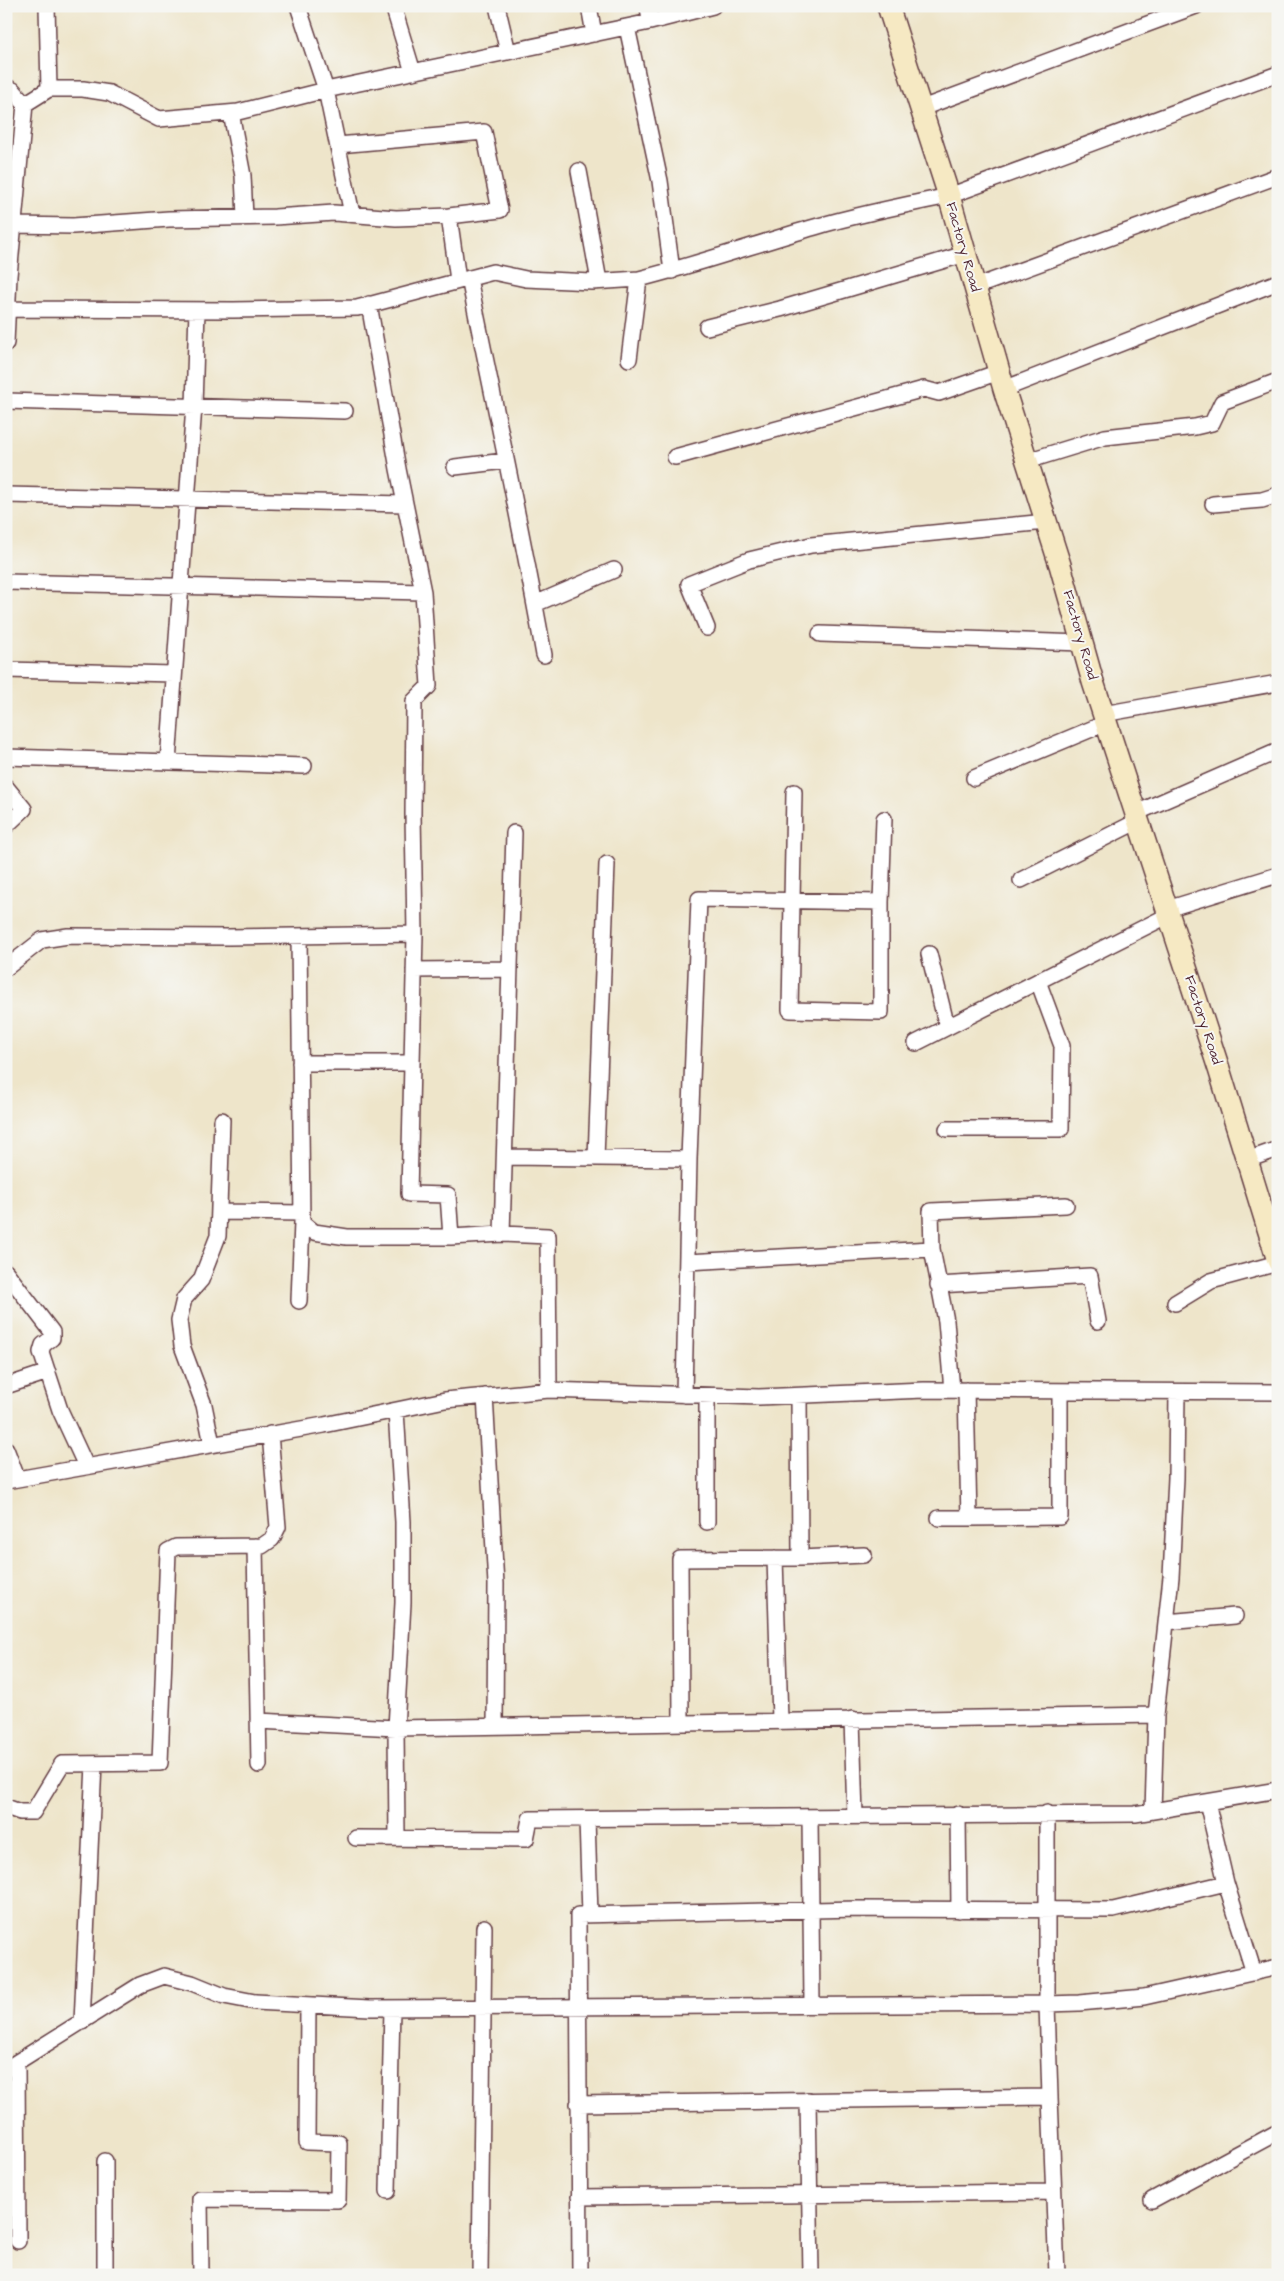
<svg xmlns="http://www.w3.org/2000/svg" width="1284" height="2281" viewBox="0 0 1284 2281" font-family="'Architects Daughter',sans-serif">
<rect width="100%" height="100%" fill="#f6f6f2"/>
<filter id="ink" filterUnits="userSpaceOnUse"><feTurbulence type="fractalNoise" baseFrequency=".02" numOctaves="2"/><feDisplacementMap in="SourceGraphic" scale="10" xChannelSelector="R" yChannelSelector="G"/><feConvolveMatrix kernelMatrix="1 2 1 2 8 2 1 2 1" color-interpolation-filters="sRGB"/></filter>
<filter id="wash" filterUnits="userSpaceOnUse"><feTurbulence type="fractalNoise" baseFrequency=".0096" numOctaves="4" result="noise"/><feDisplacementMap in="SourceGraphic" scale="20" xChannelSelector="R" yChannelSelector="G"/><feGaussianBlur stdDeviation="1.12" result="paint"/><feColorMatrix in="noise" values="0 0 0 0 0 0 0 0 0 0 0 0 0 0 0 0 0 1.4 0 .05"/><feComposite in="paint" operator="in"/></filter>
<g filter="url(#wash)">
<rect width="100%" height="100%" fill="#eee5ca"/>
</g>
<g filter="url(#ink)">
<g fill="none" stroke-linecap="round" stroke-linejoin="round">
<defs>
<path id="street" d="M298 6 326 90 352 214
M393 6 413 72
M497 6 508 52
M589 6 594 34
M648 6 650 22
M627 27 660 181 672 271
M6 87 13 90 25 104
M49 89H83L109 93 159 119 238 112 326 90 650 22 713 6
M922 108 1196 6
M231 113 243 176 245 217
M338 145 484 132 500 210 449 216
M579 171 599 281
M14 225 73 226 169 219 275 217 334 213 396 218 449 216 458 280
M469 278C494 404 522 529 544 655
M975 287 1278 176
M369 304 398 469 423 592 429 686 414 701 413 814 415 934
M8 309 233 310 357 308 493 272 526 279 592 282 639 279
M707 327 780 309 965 254
M6 343 9 276 25 104 49 89 47 6
M629 359 639 279C699 264 756 244 815 227 859 214 904 205 949 196L1278 74
M1004 389 1278 282
M6 401 345 411
M675 457 924 389 939 393 999 372
M1027 461 1105 437 1195 427 1212 423 1222 402 1278 381
M455 467 505 461
M6 495 405 504
M1213 504 1262 500 1278 495
M6 582 423 592
M535 604 614 570
M707 628 689 584 749 560 811 545 1046 522
M820 634 1082 643
M6 670 174 674
M1103 714 1278 683
M6 757 304 766
M168 762 194 406 197 310
M974 778 1106 723
M6 787 24 809 6 826
M794 792 790 1010 881 1012V902
M1136 813 1278 751
M1021 880 1138 821
M1167 909 1278 875
M929 954 947 1027
M6 968 42 940 68 936 228 937 415 934 409 1194 448 1195 451 1237H347L314 1232 302 1222 299 936
M414 970 510 969
M916 1043 1169 915
M300 1063H412
M947 1129H1061L1062 1046 1038 981
M505 1157 689 1159 684 1395
M596 1158 607 864
M689 1159 699 899 881 902 884 819
M1247 1160 1278 1149
M219 1212 302 1213
M502 1234 548 1236 549 1390
M451 1237 502 1234 514 833
M932 1249 931 1211 1066 1205
M687 1262 932 1249 946 1321 952 1390
M6 1272 52 1332V1338L43 1345 41 1352 60 1410 86 1466
M938 1285 1090 1276 1098 1321
M299 1301 302 1222
M1175 1303 1211 1281 1278 1263
M6 1386 48 1372
M966 1390 969 1518 1060 1517V1391
M485 1396 496 1584 495 1725
M707 1396V1522
M799 1396 800 1558 864 1555
M212 1444 204 1405 182 1346 179 1320 184 1299 201 1280 218 1236 222 1120
M6 1449 17 1478
M6 1481 324 1425 445 1400 549 1390 759 1397 924 1390 1278 1392
M939 1518H969
M255 1546 259 1765
M775 1558 780 1720
M1166 1622 1235 1616
M852 1719 855 1816
M258 1721 396 1728 403 1603V1522L396 1411
M681 1721 680 1559 800 1558
M1207 1802 1226 1883
M6 1807 20 1812H33L62 1764 160 1763 168 1551 176 1547 262 1546 272 1539 278 1527 270 1434
M1153 1811 1156 1715
M958 1814 959 1910
M810 1817 812 2004
M587 1819 590 1915
M356 1838 526 1839 530 1819 1135 1814 1278 1790
M397 1838 396 1728 1156 1715 1171 1577 1176 1478 1177 1392
M82 2022 94 1764
M17 2063 18 2241
M6 2069 140 1985 164 1976 192 1983 224 1996 255 2002 370 2008 1047 2004 1079 2003 1144 1997 1278 1967
M1050 2097 1057 2275
M808 2100 811 2275
M578 2104 1050 2097 1047 2004V1813
M105 2161V2275
M388 2191 392 2008
M579 2197 1053 2192
M1152 2200 1278 2132
M201 2275 200 2199 338 2200 339 2143 307 2142 308 2005
M480 2275 484 1927
M580 2275 578 1915 858 1909 1113 1910 1226 1883 1254 1973"/>
<path id="secondary" d="M888 6 949 196 1004 389 1060 565 1093 682 1219 1069 1278 1261"/>
</defs>
<!-- street casing -->
<use href="#street" stroke="#633d43" stroke-width="18"/>
<!-- secondary casing -->
<use href="#secondary" stroke="#633d43" stroke-width="24"/>
<!-- street -->
<use href="#street" stroke="#fff" stroke-width="15"/>
<!-- secondary -->
<use href="#secondary" stroke="#f6e9c3" stroke-width="21"/>
</g>
</g>
<g text-anchor="middle" dominant-baseline="central" stroke-width="4" stroke-linejoin="round" paint-order="stroke">
<!-- street labels -->
<g font-size="14" fill="#4a1f2b" stroke="#f6f6f2">
<text transform="translate(963 247) rotate(74)">Factory Road</text>
<text transform="translate(1080 635) rotate(74)">Factory Road</text>
<text transform="translate(1203 1020) rotate(72)">Factory Road</text>
</g>
</g>
<!-- margin -->
<rect width="1284" height="2281" fill="none" stroke="#f6f6f2" stroke-width="25"/>
</svg>
